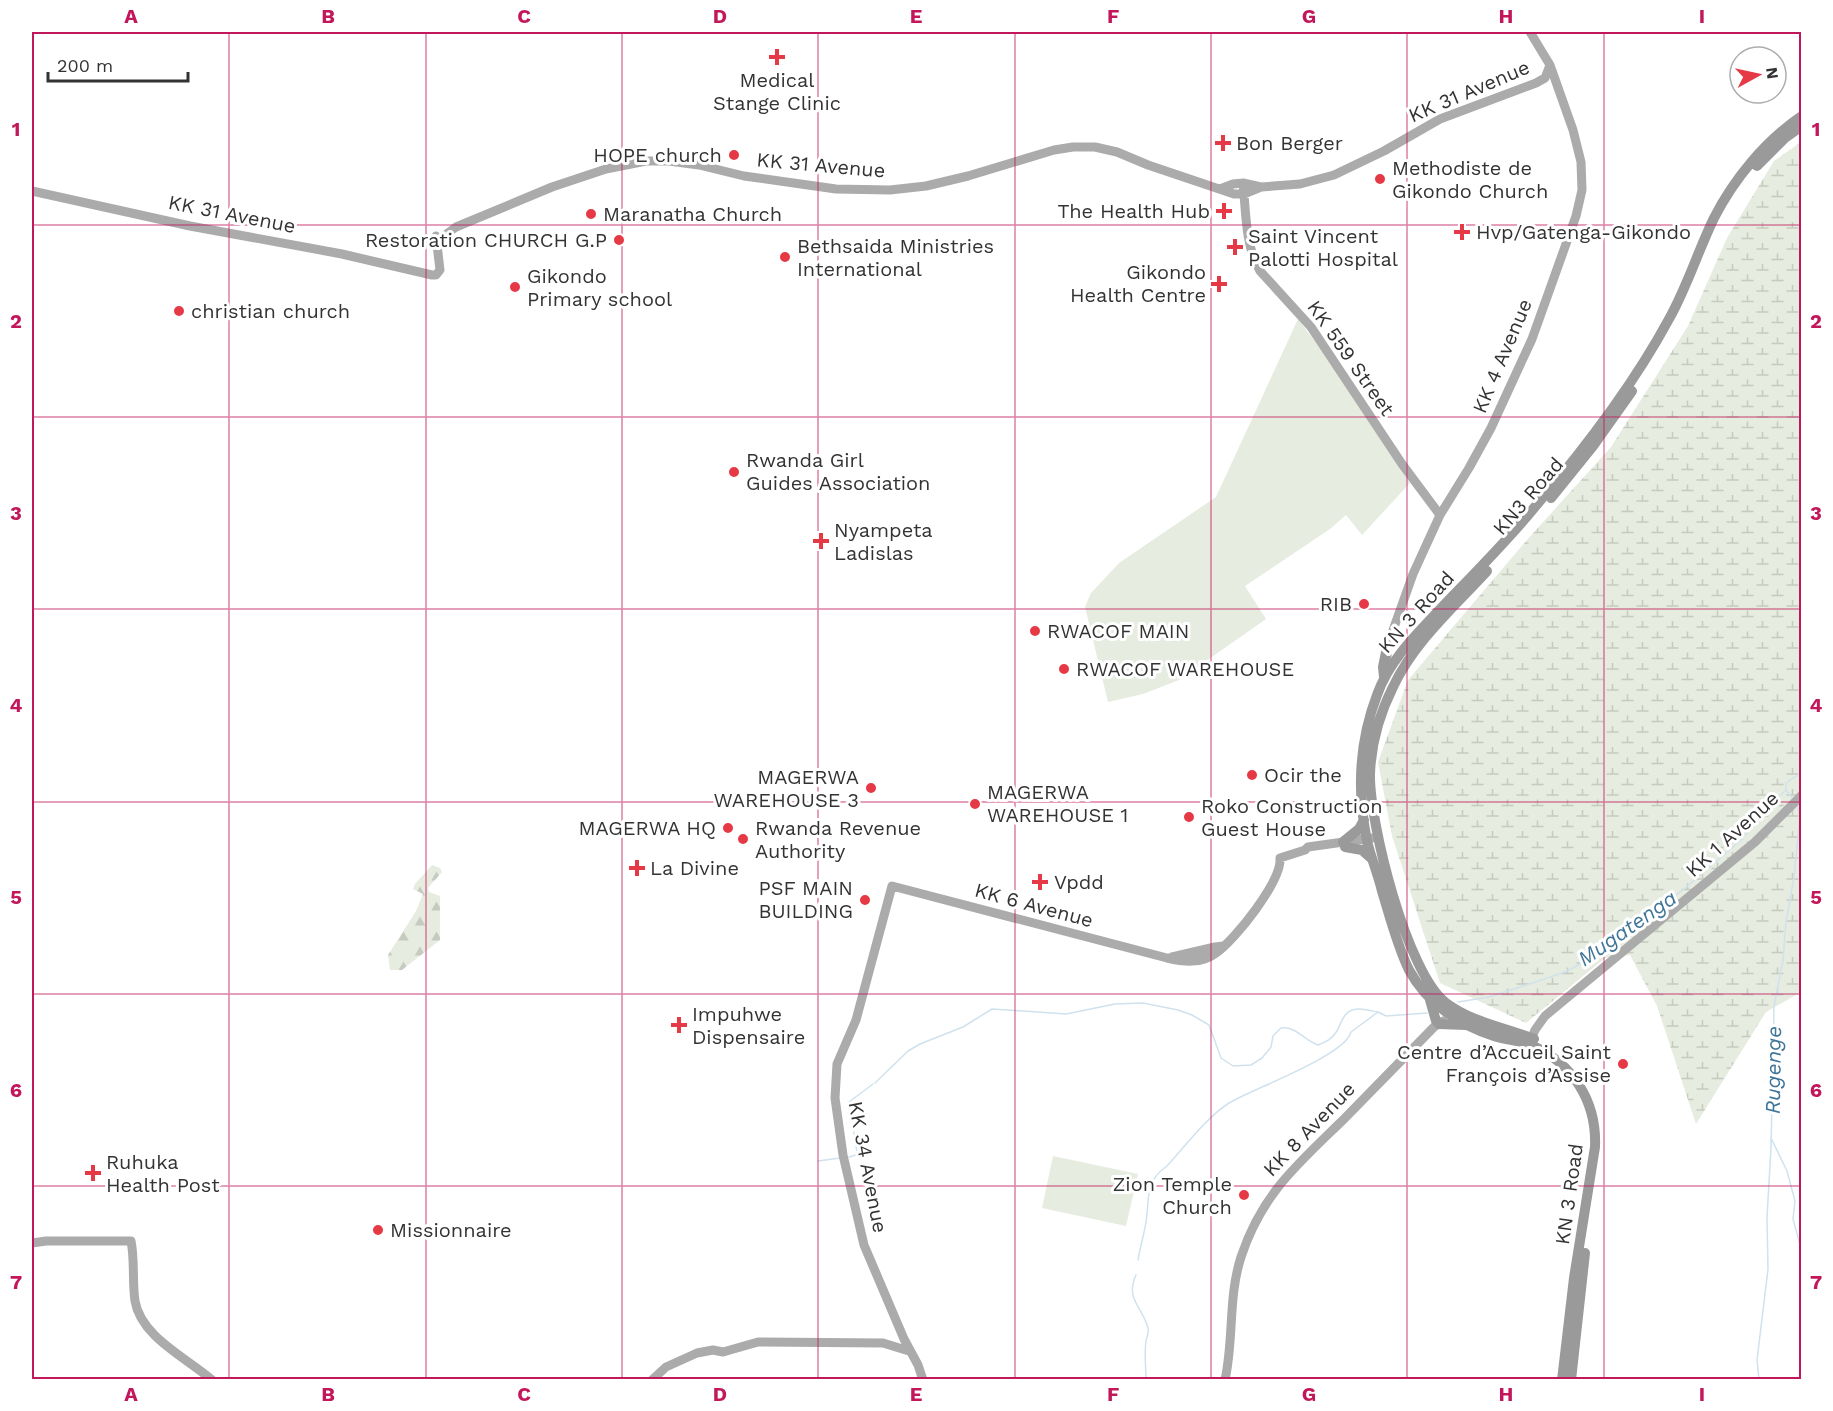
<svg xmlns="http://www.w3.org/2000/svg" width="1833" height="1411" viewBox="0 0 1833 1411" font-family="'Work Sans',sans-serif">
<defs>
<pattern id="forest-firs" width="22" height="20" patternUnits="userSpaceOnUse" patternTransform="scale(1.5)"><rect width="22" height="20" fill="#e6ecdf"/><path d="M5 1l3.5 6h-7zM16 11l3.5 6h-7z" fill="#c6cbc0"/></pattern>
<pattern id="wetland-marsh" width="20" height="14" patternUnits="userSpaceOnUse" patternTransform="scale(1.5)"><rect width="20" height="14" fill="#e6ecdf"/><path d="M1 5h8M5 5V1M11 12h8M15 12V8" fill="none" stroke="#c6cbc0"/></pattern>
</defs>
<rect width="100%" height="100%" fill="#fff"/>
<!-- forest -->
<path fill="url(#forest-firs)" d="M432 865 440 868 442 872 428 888 429 892 440 896V940L402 970H390L388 955 416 911 423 894 413 889 415 884Z"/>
<!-- wetland -->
<path fill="url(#wetland-marsh)" d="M1801 142V992L1766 1012 1696 1124 1657 1006 1630 955 1605 958 1526 1023 1440 983 1392 836 1378 762 1408 680 1526 541 1611 447 1688 326 1727 238 1774 161Z"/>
<!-- park -->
<path fill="#e6ecdf" d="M1298 319 1324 353 1410 483 1362 535 1346 515 1330 529 1245 586 1266 619 1179 680 1143 694 1108 702 1085 607 1091 593 1119 563 1216 497Z
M1053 1156 1138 1174 1126 1226 1042 1208Z"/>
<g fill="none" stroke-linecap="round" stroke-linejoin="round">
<!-- stream -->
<path stroke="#cfe2ee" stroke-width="1.5" d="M1792 798 1786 790V783L1802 772
M1458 1002 1489 997 1517 988 1565 972 1586 961 1656 911 1684 889 1741 840 1759 816 1785 791
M875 1083 908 1051 920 1044 963 1027 992 1009 1066 1014 1115 1004 1143 1003 1178 1010 1192 1015 1209 1025 1221 1058 1233 1066 1251 1065 1262 1058 1271 1047 1273 1036 1281 1028C1296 1026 1304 1040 1318 1045 1326 1042 1332 1039 1337 1031 1342 1021 1344 1009 1359 1009 1365 1009 1372 1011 1378 1012
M1771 1138 1787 1171 1795 1201 1793 1219 1802 1252
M849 1157 856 1155 857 1152 849 1102 873 1084
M818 1161 840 1158
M1138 1260C1140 1247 1144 1235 1146 1222 1150 1197 1144 1182 1167 1166 1185 1146 1207 1117 1229 1103 1252 1089 1345 1056 1351 1032L1378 1012 1386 1016 1427 1013
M1136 1275C1125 1299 1142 1306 1148 1328 1149 1332 1147 1337 1146 1341 1144 1354 1146 1367 1146 1380
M1759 1380 1757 1360 1768 1269 1767 1217 1771 1148 1774 1007 1783 960 1786 922 1794 877 1800 816 1797 805"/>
<!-- major -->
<path stroke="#ababab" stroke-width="9" d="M1243 183C1246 211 1245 246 1260 271L1311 327 1402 464 1440 515
M1220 189 1233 184 1243 183 1261 187 1300 184 1334 175 1384 151 1440 119 1536 83 1545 78 1550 65
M32 191 190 226 342 254 432 275H436L440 270 436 236
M437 241 456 227 552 187 606 169 646 161H669L699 165 744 176 836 189 890 190 926 186 968 176 1054 150 1073 147H1095L1117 152 1148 165 1234 194H1244L1261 187
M1387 657V647L1413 574 1440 515 1469 468 1491 428 1532 339 1576 216 1582 190 1581 162 1573 130 1550 65 1530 32
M1172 957 1215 947 1223 946
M1529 1044 1535 1030 1545 1016 1755 842 1802 795
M32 1243 46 1241H131C135 1261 132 1281 135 1301 141 1337 187 1358 212 1380
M652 1380 666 1367 697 1353 713 1350 723 1352 758 1342 883 1343 909 1351
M923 1380 918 1365 904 1339 864 1245 843 1155 835 1098 837 1064 856 1020 892 886 1167 958C1184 962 1201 964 1216 953 1235 940 1282 881 1280 858L1305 850 1308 847 1372 838
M1225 1380C1234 1339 1228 1297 1241 1257 1262 1193 1298 1164 1344 1119 1374 1088 1404 1058 1434 1027L1443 1021"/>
<!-- highway -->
<path stroke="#9a9a9a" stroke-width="10" d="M1757 166 1785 138 1802 126
M1551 498 1593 446 1632 391
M1487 571C1454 607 1414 642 1393 687 1380 713 1371 744 1370 774 1369 822 1407 974 1446 1003 1473 1023 1504 1027 1534 1039
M1384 677 1383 667 1386 652
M1343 842 1359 829 1364 820
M1345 847 1362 850 1372 859
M1430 1000 1436 1021
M1439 1024 1466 1025
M1562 1380 1574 1278 1595 1147C1597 1102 1573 1063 1531 1045 1520 1040 1506 1040 1494 1036 1459 1025 1427 1003 1409 970 1397 945 1390 917 1382 891 1378 874 1371 858 1367 841 1357 792 1359 742 1377 695 1390 658 1420 631 1446 603 1476 572 1507 541 1534 508 1581 453 1635 382 1669 319 1687 287 1698 251 1714 218 1734 179 1765 141 1802 116
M1571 1380 1585 1253"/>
</g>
<!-- grid -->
<path fill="none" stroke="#c2185b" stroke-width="1.5" stroke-opacity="0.55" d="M229 32V1380M426 32V1380M622 32V1380M818 32V1380M1015 32V1380M1211 32V1380M1407 32V1380M1604 32V1380M32 225H1802M32 417H1802M32 609H1802M32 802H1802M32 994H1802M32 1186H1802"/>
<!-- markers -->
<g fill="#e63946" stroke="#fff" stroke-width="2">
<path d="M774 48h6v6h6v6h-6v6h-6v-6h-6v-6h6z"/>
<path d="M1220 134h6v6h6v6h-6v6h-6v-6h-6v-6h6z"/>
<circle cx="734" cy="155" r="6"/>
<circle cx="1380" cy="179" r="6"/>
<path d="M1221 202h6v6h6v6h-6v6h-6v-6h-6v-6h6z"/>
<circle cx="591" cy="214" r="6"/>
<path d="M1459 223h6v6h6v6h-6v6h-6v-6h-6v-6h6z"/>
<circle cx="619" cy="240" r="6"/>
<path d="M1232 238h6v6h6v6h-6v6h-6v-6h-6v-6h6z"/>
<circle cx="785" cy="257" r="6"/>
<path d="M1216 275h6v6h6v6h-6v6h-6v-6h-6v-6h6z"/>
<circle cx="515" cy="287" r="6"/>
<circle cx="179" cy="311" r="6"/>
<circle cx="734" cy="472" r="6"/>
<path d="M818 532h6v6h6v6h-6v6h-6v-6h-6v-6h6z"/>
<circle cx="1364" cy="604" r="6"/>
<circle cx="1035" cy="631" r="6"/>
<circle cx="1064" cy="669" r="6"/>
<circle cx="1252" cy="775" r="6"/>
<circle cx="871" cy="788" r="6"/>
<circle cx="975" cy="804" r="6"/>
<circle cx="1189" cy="817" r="6"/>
<circle cx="728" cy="828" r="6"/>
<circle cx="743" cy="839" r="6"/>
<path d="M634 859h6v6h6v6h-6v6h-6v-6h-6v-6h6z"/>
<path d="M1037 873h6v6h6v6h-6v6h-6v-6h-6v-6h6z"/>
<circle cx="865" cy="900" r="6"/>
<path d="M676 1016h6v6h6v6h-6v6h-6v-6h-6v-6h6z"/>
<circle cx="1623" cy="1064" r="6"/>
<path d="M90 1164h6v6h6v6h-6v6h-6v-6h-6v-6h6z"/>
<circle cx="1244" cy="1195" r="6"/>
<circle cx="378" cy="1230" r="6"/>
</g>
<g text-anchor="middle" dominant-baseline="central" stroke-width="6" stroke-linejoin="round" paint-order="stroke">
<!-- poi labels -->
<g font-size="20" fill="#333" stroke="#fff" text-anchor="start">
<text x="777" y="80" text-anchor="middle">Medical<tspan x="777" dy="23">Stange Clinic</tspan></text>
<text x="1236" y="143">Bon Berger</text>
<text x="722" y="155" text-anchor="end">HOPE church</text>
<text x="1392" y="168">Methodiste de<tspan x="1392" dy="23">Gikondo Church</tspan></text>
<text x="1210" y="211" text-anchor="end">The Health Hub</text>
<text x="603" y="214">Maranatha Church</text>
<text x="1476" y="232">Hvp/Gatenga-Gikondo</text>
<text x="1248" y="236">Saint Vincent<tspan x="1248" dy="23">Palotti Hospital</tspan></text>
<text x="607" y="240" text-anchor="end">Restoration CHURCH G.P</text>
<text x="797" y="246">Bethsaida Ministries<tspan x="797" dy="23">International</tspan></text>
<text x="1206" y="272" text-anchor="end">Gikondo<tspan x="1206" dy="23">Health Centre</tspan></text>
<text x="527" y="276">Gikondo<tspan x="527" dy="23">Primary school</tspan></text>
<text x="191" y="311">christian church</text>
<text x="746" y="460">Rwanda Girl<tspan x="746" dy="23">Guides Association</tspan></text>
<text x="834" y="530">Nyampeta<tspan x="834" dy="23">Ladislas</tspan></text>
<text x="1352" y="604" text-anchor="end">RIB</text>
<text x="1047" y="631">RWACOF MAIN</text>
<text x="1076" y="669">RWACOF WAREHOUSE</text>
<text x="1264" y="775">Ocir the</text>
<text x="859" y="777" text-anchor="end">MAGERWA<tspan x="859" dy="23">WAREHOUSE 3</tspan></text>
<text x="987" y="792">MAGERWA<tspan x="987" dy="23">WAREHOUSE 1</tspan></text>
<text x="1201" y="806">Roko Construction<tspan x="1201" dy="23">Guest House</tspan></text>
<text x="716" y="828" text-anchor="end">MAGERWA HQ</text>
<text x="755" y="828">Rwanda Revenue<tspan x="755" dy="23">Authority</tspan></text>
<text x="650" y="868">La Divine</text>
<text x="1054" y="882">Vpdd</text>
<text x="853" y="888" text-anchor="end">PSF MAIN<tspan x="853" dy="23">BUILDING</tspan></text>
<text x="692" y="1014">Impuhwe<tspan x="692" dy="23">Dispensaire</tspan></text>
<text x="1611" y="1052" text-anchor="end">Centre d’Accueil Saint<tspan x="1611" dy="23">François d’Assise</tspan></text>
<text x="106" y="1162">Ruhuka<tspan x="106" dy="23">Health Post</tspan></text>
<text x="1232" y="1184" text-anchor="end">Zion Temple<tspan x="1232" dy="23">Church</tspan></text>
<text x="390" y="1230">Missionnaire</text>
</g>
<!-- street labels -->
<g font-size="20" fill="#333" stroke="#fff">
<text transform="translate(1469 91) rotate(-23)">KK 31 Avenue</text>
<text transform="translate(821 165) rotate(5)">KK 31 Avenue</text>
<text transform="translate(232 214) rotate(11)">KK 31 Avenue</text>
<text transform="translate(1502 356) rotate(-67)">KK 4 Avenue</text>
<text transform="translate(1351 358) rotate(55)">KK 559 Street</text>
<text transform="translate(1528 496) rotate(-49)">KN3 Road</text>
<text transform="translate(1416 612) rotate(-48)">KN 3 Road</text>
<text transform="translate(1732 834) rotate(-42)">KK 1 Avenue</text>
<text transform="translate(1034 905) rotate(15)">KK 6 Avenue</text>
<text transform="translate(1309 1129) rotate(-46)">KK 8 Avenue</text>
<text transform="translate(868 1167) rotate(79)">KK 34 Avenue</text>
<text transform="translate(1569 1194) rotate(-82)">KN 3 Road</text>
</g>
<!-- water labels -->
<g font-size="21" font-style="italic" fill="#3f7597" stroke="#fff">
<text transform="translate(1627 928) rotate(-35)">Mugatenga</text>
<text transform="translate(1773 1070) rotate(-89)">Rugenge</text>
</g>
</g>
<!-- border -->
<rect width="1833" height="1411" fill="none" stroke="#ffffff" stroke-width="66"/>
<!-- north arrow -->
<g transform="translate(1758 75) rotate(82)"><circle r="28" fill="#ffffff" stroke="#adadad" stroke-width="1.5"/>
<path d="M0-4.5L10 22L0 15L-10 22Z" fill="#e63946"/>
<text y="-9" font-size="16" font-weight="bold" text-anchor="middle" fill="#333333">N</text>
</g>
<!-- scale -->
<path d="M48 72v9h140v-9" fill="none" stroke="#333333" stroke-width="3"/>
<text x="57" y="72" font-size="18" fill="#333333" stroke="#ffffff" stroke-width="4.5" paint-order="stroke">200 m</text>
<rect x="33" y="33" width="1767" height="1345" fill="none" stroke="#c2185b" stroke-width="2"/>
<g font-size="20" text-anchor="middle" font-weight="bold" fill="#c2185b">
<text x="131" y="23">A</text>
<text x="328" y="23">B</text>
<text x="524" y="23">C</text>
<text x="720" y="23">D</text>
<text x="916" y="23">E</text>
<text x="1113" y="23">F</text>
<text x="1309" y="23">G</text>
<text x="1506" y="23">H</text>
<text x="1702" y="23">I</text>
<text x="16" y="136">1</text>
<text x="1816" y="136">1</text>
<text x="16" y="328">2</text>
<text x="1816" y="328">2</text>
<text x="16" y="520">3</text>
<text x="1816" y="520">3</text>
<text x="16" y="712">4</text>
<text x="1816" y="712">4</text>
<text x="16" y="904">5</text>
<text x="1816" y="904">5</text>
<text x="16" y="1097">6</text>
<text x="1816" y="1097">6</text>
<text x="16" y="1289">7</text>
<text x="1816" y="1289">7</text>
<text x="131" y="1401">A</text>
<text x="328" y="1401">B</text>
<text x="524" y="1401">C</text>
<text x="720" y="1401">D</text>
<text x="916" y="1401">E</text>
<text x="1113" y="1401">F</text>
<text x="1309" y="1401">G</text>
<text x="1506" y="1401">H</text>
<text x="1702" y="1401">I</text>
</g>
</svg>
